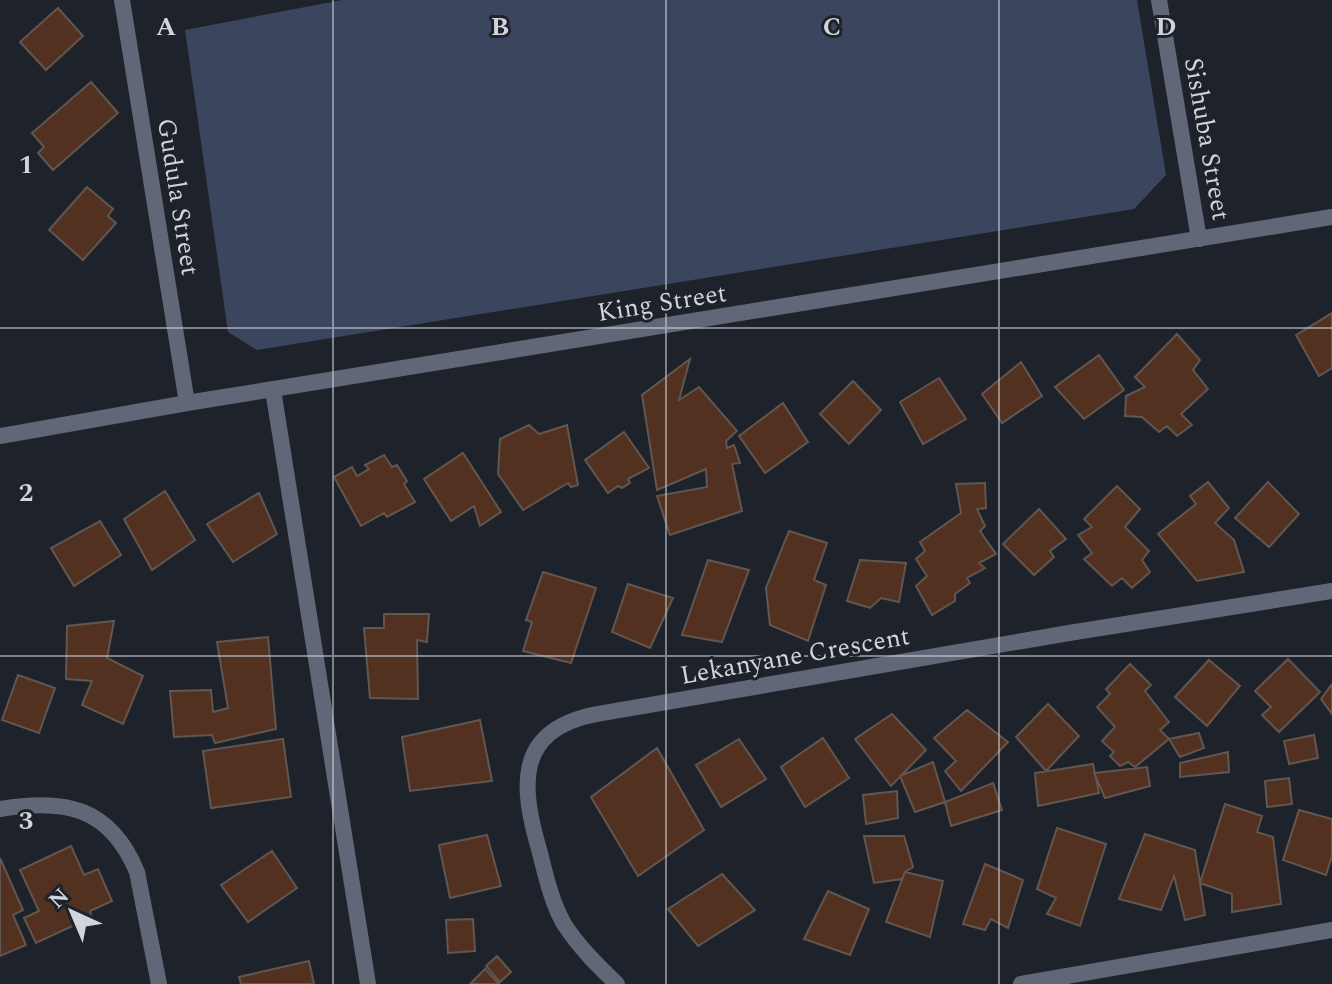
<svg xmlns="http://www.w3.org/2000/svg" width="1332" height="984" viewBox="0 0 1332 984" font-family="Spectral,serif">
<rect width="100%" height="100%" fill="#1e222a"/>
<!-- green -->
<path fill="#3b455d" d="M342 0H1137L1166 175 1134 209 257 350 228 332 185 30Z"/>
<!-- building -->
<path fill="#533120" stroke="#615650" stroke-width="2" d="M58 8 83 36 46 70 20 42Z
M91 82 118 113 53 170 38 153 44 147 32 133Z
M87 187 113 209 108 216 116 223 83 260 49 230Z
M1332 313V368L1319 376 1296 335Z
M1177 334 1200 360 1193 370 1208 389 1181 414 1192 425 1177 436 1167 426 1159 432 1142 417 1125 416 1126 396 1145 387 1135 377Z
M1099 355 1124 390 1084 419 1055 387Z
M690 359 679 400 699 387 737 431 726 441 727 448 734 445 740 463 732 464 742 511 670 535 657 496 707 487 706 469 657 490 642 395Z
M1021 362 1042 396 1002 423 982 394Z
M939 378 966 419 923 444 900 402Z
M853 381 881 410 849 444 820 414Z
M783 403 808 442 765 473 739 436Z
M529 425 539 434 567 425 578 485 571 487 568 483 523 510 498 474 500 439Z
M624 432 649 468 628 479 630 483 622 488 618 486 608 493 585 460Z
M463 453 501 512 480 526 474 506 451 521 424 479Z
M384 455 392 467 397 465 407 481 404 484 415 502 387 517 384 513 361 526 334 477 352 467 357 476 369 469 365 465Z
M1208 482 1229 508 1215 523 1234 540 1244 572 1197 581 1158 534 1196 504 1190 496Z
M1268 482 1299 514 1269 547 1235 518Z
M985 483 986 508 977 509 985 526 980 531 996 554 979 563 985 568 967 578 970 583 955 594V601L932 615 916 586 927 576 916 559 925 551 920 542 961 513 956 484Z
M1117 486 1140 509 1125 527 1149 551 1142 560 1150 572 1132 588 1122 578 1112 586 1084 559 1092 553 1078 535 1092 527 1084 519Z
M165 491 195 540 152 570 124 519Z
M259 493 277 534 233 562 207 524Z
M1039 509 1066 539 1050 551 1054 557 1034 575 1003 544Z
M100 521 121 555 74 586 51 548Z
M789 531 827 543 814 580 826 585 808 641 770 625 766 588Z
M708 560 749 570 722 642 682 635Z
M860 560 906 563 899 602 881 598 870 608 847 601Z
M543 572 596 588 571 663 523 651 532 622 526 620Z
M628 584 673 598 650 648 612 632Z
M384 614H429L427 642 417 640 418 699 370 698 364 628H384Z
M114 621 107 658 143 676 123 724 82 705 92 681 66 679 67 626Z
M268 637 276 729 215 743 212 735 174 737 170 691 211 690 213 712 228 708 217 642Z
M1288 659 1320 692 1279 732 1262 715 1271 707 1255 691Z
M1209 660 1240 686 1207 726 1175 697Z
M1130 664 1151 685 1145 691 1169 722 1160 730 1169 739 1135 767 1128 762 1120 766 1110 756 1114 752 1102 741 1115 727 1097 707 1110 694 1106 689Z
M18 675 55 688 39 733 2 720Z
M1332 684V714L1321 699Z
M1048 704 1079 736 1046 771 1016 737Z
M967 710 1008 742 961 791 945 771 956 761 934 738Z
M892 714 926 750 891 786 855 739Z
M480 720 492 781 410 791 402 737Z
M1199 733 1204 748 1180 757 1169 739Z
M1314 735 1318 758 1289 764 1284 741Z
M823 738 849 778 805 807 781 767Z
M283 739 291 797 211 808 203 751Z
M739 739 766 779 721 807 696 765Z
M657 748 704 830 638 876 591 797Z
M1228 752 1229 772 1180 777V763Z
M933 762 945 802 915 812 900 776Z
M1093 764 1099 793 1038 806 1035 773Z
M1147 767 1150 786 1105 798 1094 773Z
M1289 778 1292 804 1267 807 1265 781Z
M993 783 1002 810 951 826 945 802Z
M897 791 898 818 866 824 863 795Z
M1225 804 1262 816 1257 832 1273 837 1281 904 1232 912V894L1200 883Z
M1299 810 1332 819V856L1326 875 1283 860Z
M1057 828 1106 844 1080 926 1047 914 1056 898 1037 889Z
M1145 834 1195 850 1205 915 1185 920 1174 876 1161 910 1119 899Z
M487 835 501 886 450 898 439 845Z
M864 836H904L913 867 905 872 902 879 874 883Z
M71 846 84 875 98 869 112 901 90 911 92 917 36 943 24 918 39 911 20 870Z
M272 851 297 888 248 922 221 885Z
M0 858 23 910 13 915 26 945 0 956Z
M985 864 1023 880 1008 928 991 919 985 930 963 924Z
M905 872 943 881 930 937 886 922Z
M722 874 755 910 698 946 668 909Z
M828 891 869 909 850 955 804 939Z
M473 919 475 951 448 953 446 920Z
M497 956 511 972 500 982 486 966Z
M309 961 314 984H241L239 977Z
M485 969 499 984H470Z"/>
<g fill="none" stroke-linecap="round" stroke-linejoin="round">
<!-- minor -->
<path stroke="#606776" stroke-width="16" d="M122 0 187 403
M1159 0 1199 239
M273 390 368 984
M0 436 187 403 1332 217
M0 809C65 798 110 807 137 872L159 984
M617 984C597 965 579 947 564 924 552 903 546 877 540 853 521 788 513 730 597 714L1069 633 1332 591
M1021 984 1332 930"/>
</g>
<!-- grid -->
<path fill="none" stroke="#d1d4da" stroke-width="2" stroke-opacity="0.55" d="M333 0V984M666 0V984M999 0V984M0 328H1332M0 656H1332"/>
<g text-anchor="middle" dominant-baseline="central" stroke-width="6" stroke-linejoin="round" paint-order="stroke">
<!-- street labels -->
<g font-size="26" fill="#d1d4da" stroke="#1e222a">
<text transform="translate(1207 139) rotate(80)">Sishuba Street</text>
<text transform="translate(178 197) rotate(81)">Gudula Street</text>
<text transform="translate(662 303) rotate(-9)">King Street</text>
<text transform="translate(795 656) rotate(-10)">Lekanyane Crescent</text>
</g>
</g>
<g font-size="26" text-anchor="middle" font-weight="bold" fill="#d1d4da" stroke="#1e222a" stroke-width="6" stroke-linejoin="round" paint-order="stroke">
<text x="166" y="35">A</text>
<text x="500" y="35">B</text>
<text x="832" y="35">C</text>
<text x="1166" y="35">D</text>
<text x="26" y="173">1</text>
<text x="26" y="501">2</text>
<text x="26" y="829">3</text>
</g>
<!-- north arrow -->
<g transform="translate(72 912) rotate(316)" stroke="#1e222a" stroke-width="6" paint-order="stroke">
<path d="M0-6L14 30L0 20L-14 30Z" fill="#d1d4da"/>
<text y="-12" font-size="22" font-weight="bold" text-anchor="middle" fill="#d1d4da">N</text>
</g>
</svg>
